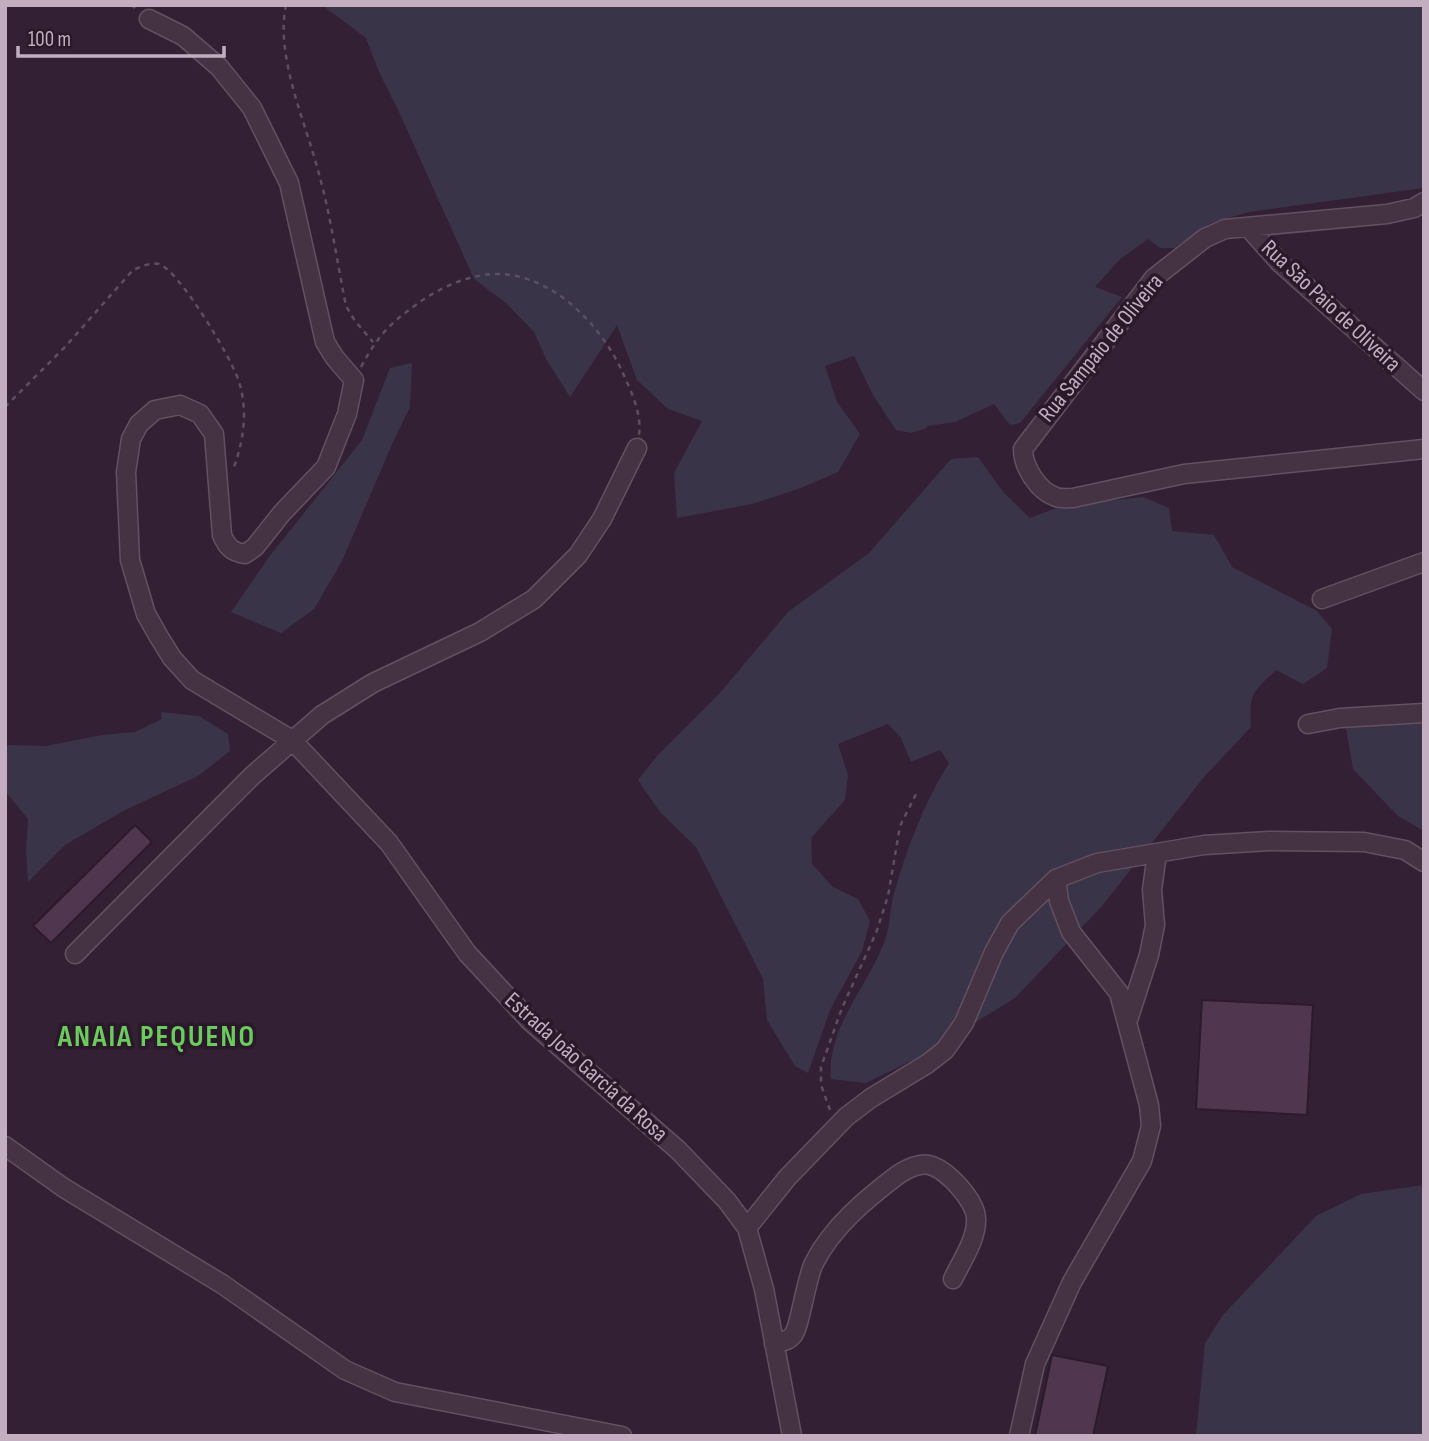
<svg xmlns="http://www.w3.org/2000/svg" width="1429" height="1441" viewBox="0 0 1429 1441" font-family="'Sofia Sans Condensed',sans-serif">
<rect width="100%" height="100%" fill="#342034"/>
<!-- green -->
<path fill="#3a3449" d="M327 5H1424V188L1249 212 1211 223 1174 248H1160L1148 239 1119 260 1095 287 1122 297 1020 423 1010 425 994 404 955 422 927 426V428L911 433 896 430 873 395 854 356 825 366 837 402 860 434 838 472 801 488 752 504 677 518 674 473 702 421 668 409 637 380 617 325 570 397 546 359 534 332 506 303 474 279 400 114 379 72 366 38 326 8Z
M412 363 410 407 393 442 342 561 314 609 281 633 231 612 269 557 362 440 390 368Z
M978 457 1003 492 1030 518 1062 506 1124 499 1143 497 1169 508 1172 531 1214 535 1232 567 1317 611 1332 629 1327 668 1303 684 1276 670C1252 693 1249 693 1251 727L1204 777 1102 906 1015 998 921 1056 866 1083 831 1079C826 1028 869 985 885 940 890 926 890 911 893 897 906 851 923 804 949 763L940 750 911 762 901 738 888 724 838 744 848 775 845 800 811 838 812 864 833 887 858 899 870 921 862 951 830 1010 808 1073 795 1066 767 1020 763 979 696 847 660 812 638 780 658 755 719 694 788 612 869 553 951 459Z
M161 712 199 716 228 734 230 751 198 776 123 811 65 845 28 882 26 850 28 819 5 791V747L10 745 46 746 102 735 135 732 162 719Z
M1424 718V831L1398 816 1353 769 1346 728Z
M1424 1185V1436H1196L1205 1343 1223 1315 1316 1216 1361 1194Z"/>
<!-- building -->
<path fill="#50374f" stroke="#2b1b2b" stroke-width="2" d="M135 825 152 842 51 943 33 926Z
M1202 1000 1313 1005 1307 1115 1196 1109Z
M1052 1355 1108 1366 1093 1436H1035Z"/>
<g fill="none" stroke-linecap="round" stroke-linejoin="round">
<defs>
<path id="minor" d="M149 19 183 36 219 67 252 108 289 183 325 342 335 358 354 380 347 414 326 467 282 513 255 547 245 554C232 552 227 547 222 535L214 434 200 414 180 405 155 410 139 424 131 439 126 472 130 560 146 614 159 637 172 658 192 680 292 740 389 843 467 953 530 1021 678 1150 727 1201 747 1228 764 1289 792 1436
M1424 202 1414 208 1387 214 1225 229 1205 238 1154 278 1023 449C1023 467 1038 491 1056 497 1061 499 1068 498 1073 498L1184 474 1424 449
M1248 227 1280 263 1424 391
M1322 599 1424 562
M1308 724 1340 718 1424 713
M75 954 252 776 322 715 373 683 480 632 534 599 578 555 602 519 637 448
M1128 1020 1149 955 1155 925 1152 890 1157 853
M5 1146 64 1188 222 1284 345 1370 395 1392 622 1436
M747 1228 787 1178 846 1117 871 1098 927 1064 945 1050 964 1023 994 952 1010 923 1056 879 1097 863 1204 845 1269 841 1364 842 1405 850 1424 862
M774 1344C780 1342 789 1341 793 1335 800 1327 806 1279 814 1263 832 1227 867 1198 899 1174 907 1169 919 1163 929 1165 947 1169 976 1201 976 1219 977 1239 961 1262 953 1279
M1019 1436 1035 1364 1072 1282 1142 1161 1151 1126 1149 1105 1119 993 1071 932 1059 901 1056 879"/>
</defs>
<!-- minor casing -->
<use href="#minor" stroke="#635162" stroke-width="21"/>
<!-- path -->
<path stroke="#5b4f63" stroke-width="2.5" stroke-dasharray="5 5" stroke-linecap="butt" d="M131 5 138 10
M286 5C275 57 306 123 319 174 331 217 337 262 346 306L355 321 373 342
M361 367C377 337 389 324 417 304 439 288 467 275 495 274 551 273 599 323 621 369 630 389 642 412 639 435
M5 407 65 347 133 270C141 267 150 262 159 264 179 270 235 363 240 385 248 415 243 442 233 470
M830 1110 821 1085V1067L842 1008 876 933 888 896 900 826 917 792"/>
<!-- minor -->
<use href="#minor" stroke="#453344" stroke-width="18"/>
</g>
<g text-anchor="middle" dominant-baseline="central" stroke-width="7" stroke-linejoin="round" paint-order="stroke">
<!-- street labels -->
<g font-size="23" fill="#c2adc1" stroke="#291929">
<text transform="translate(1331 306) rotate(43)">Rua São Paio de Oliveira</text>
<text transform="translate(1101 348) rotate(-51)">Rua Sampaio de Oliveira</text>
<text transform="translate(586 1067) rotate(42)">Estrada João García da Rosa</text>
</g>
<!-- district labels -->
<g font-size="30" font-weight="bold" letter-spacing="2" fill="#6ccb5f" stroke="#291929">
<text x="157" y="1037">ANAIA PEQUENO</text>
</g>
</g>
<!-- border -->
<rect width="1429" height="1441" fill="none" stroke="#c2adc1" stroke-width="14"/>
<!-- scale -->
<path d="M18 46v10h206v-10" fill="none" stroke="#c2adc1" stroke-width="3.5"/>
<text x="28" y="46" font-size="21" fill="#c2adc1" stroke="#291929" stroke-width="5" paint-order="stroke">100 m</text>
</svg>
